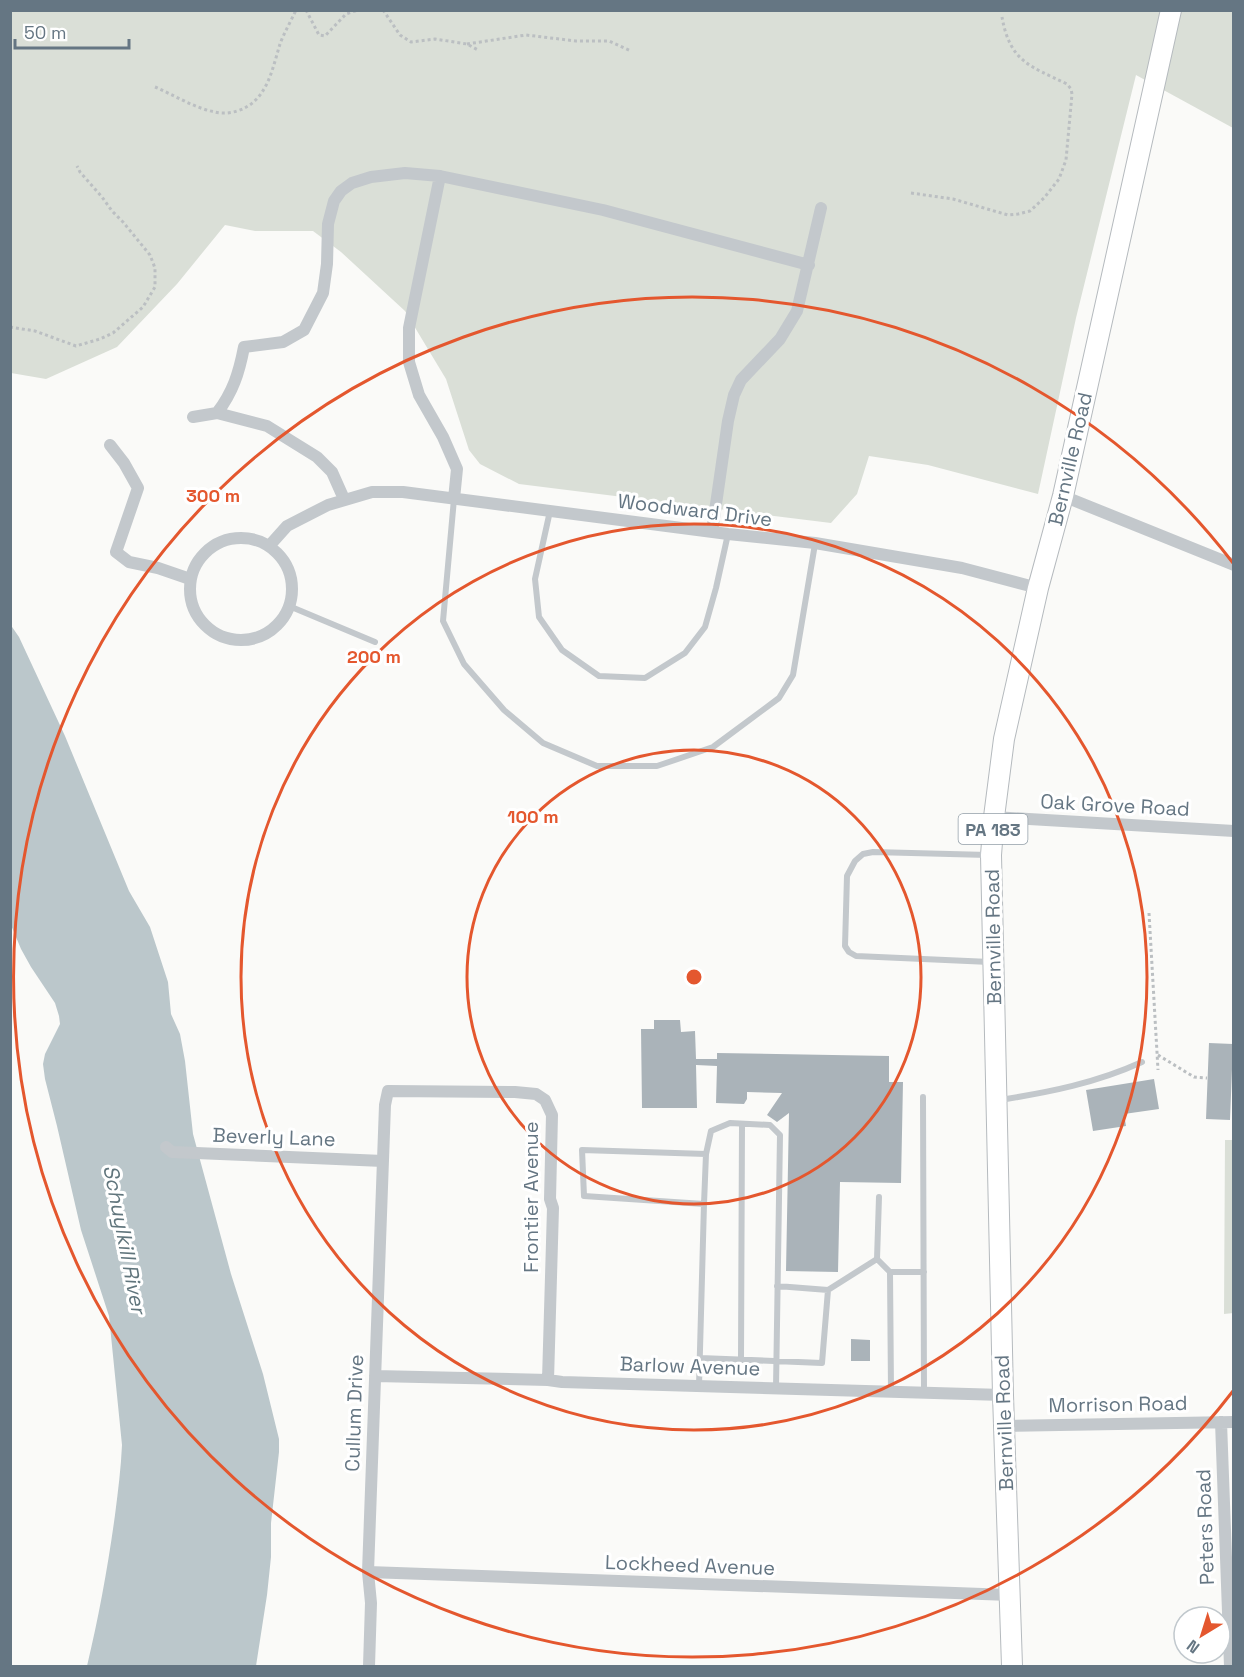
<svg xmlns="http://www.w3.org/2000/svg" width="1244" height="1677" viewBox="0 0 1244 1677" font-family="'Space Grotesk',sans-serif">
<rect width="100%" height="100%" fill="#fafaf8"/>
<!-- green -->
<path fill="#dadfd7" d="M10 11H1233V128L1136 75 1076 318 1038 494 928 465 869 456 857 494 831 523 519 484 480 464 469 450 446 379 405 311 341 252 313 231H255L225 225 177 284 117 347 46 379 11 373Z
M1225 1140H1234V1313L1224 1314Z"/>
<!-- water -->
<path fill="#bbc7cb" d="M10 624 19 637 65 736 129 891 150 927 168 982 171 1014 180 1034 185 1061 193 1134 231 1274 263 1374 279 1439V1452L271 1523V1557L267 1595 256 1666H87C99 1616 108 1566 115 1515 118 1491 121 1468 122 1445L109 1316 81 1230 57 1126 45 1079 43 1064 45 1054 60 1024 59 1016 55 1003 31 967 21 949 11 925Z"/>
<!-- building -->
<path fill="#aab3b9" d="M654 1020H680L681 1032 695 1031 696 1059H717V1053L889 1056V1082H903L901 1183 840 1182 838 1272 786 1271 789 1113 777 1122 767 1115 782 1093 747 1092V1099L744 1104 716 1103 717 1066 696 1065 697 1108H642L641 1029H654Z
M1209 1043 1233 1044 1230 1120 1206 1119Z
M1154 1079 1159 1109 1124 1114 1126 1126 1093 1131 1086 1090Z
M851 1339 870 1340V1361H851Z"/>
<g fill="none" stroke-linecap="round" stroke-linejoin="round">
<defs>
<path id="primary" d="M1012 1666 1003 1395 991 855 994 817 1004 739 1038 588 1063 496 1171 10"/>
</defs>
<!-- primary casing -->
<use href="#primary" stroke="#b5babe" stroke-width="22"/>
<!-- path -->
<path stroke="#bbbfc2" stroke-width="3" stroke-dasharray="3 3" stroke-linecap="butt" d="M306 10 319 35 325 36 346 14 358 10
M383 10 400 35 411 42 435 39 467 44 478 50
M467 44 526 35 576 41H609L631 51
M155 87C174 95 194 108 215 112 222 114 231 113 237 111 267 102 272 70 280 44 284 33 291 21 296 10
M911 193 953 199 1008 215 1018 214 1030 211 1044 198 1059 179 1066 160 1072 94 1071 89 1067 84C1030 66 1010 62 1002 17
M10 327 35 331 76 346 100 339 113 333 143 307 155 287V268L150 255 123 222 112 211 102 197 80 172 77 166
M1149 913 1158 1070
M1158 1055 1194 1077 1207 1078"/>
<!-- lane -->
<path stroke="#c3c8cc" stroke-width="6" d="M454 499 443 621 464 664 504 710 543 743 597 766H657L713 747 779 698 793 675 815 544
M550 511 535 579 539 617 562 650 599 676 645 678 685 653 705 627 716 588 728 534
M289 606 375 642
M988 855 873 852 863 854 855 861 847 876 845 946 849 952 856 956 990 962
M923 1097 924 1392
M1000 1100C1050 1092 1096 1083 1142 1062
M879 1197 877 1259 890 1272 891 1391
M704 1204 706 1154
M890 1272H924
M828 1290 877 1259
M700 1358 822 1363 828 1290 777 1286
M741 1360 742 1124
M699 1386 704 1204 584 1196 582 1150 706 1154 711 1131 730 1123 770 1125 780 1135 776 1388"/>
<!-- street -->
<path stroke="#c3c8cc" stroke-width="12" d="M440 176 409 328V362L419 395 443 437 457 469 454 499
M217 413C233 392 239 373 244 347L283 342 304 330 323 293 327 264 328 224 334 201 341 191 352 183 371 177 405 173 440 176 603 210 809 265
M193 417 217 413 267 426 317 457 332 472 344 499
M110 445 124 463 138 488 116 552 129 562 158 568 190 579
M1063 496 1234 565
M712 532 728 421 734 395 741 380 780 339 797 311 821 208
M190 589a51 51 0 1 1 102 0a51 51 0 1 1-102 0Z
M270 545 287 526 328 505 372 492H403L728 534 815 543 962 568 1038 588
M994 817 1234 831
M166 1147 172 1152 383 1161
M375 1376 548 1380 562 1382 1003 1395
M1221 1422 1230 1666
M1004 1426 1234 1422
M368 1572 1010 1595
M369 1666 371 1603 368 1572 385 1105 388 1091 515 1092 536 1094 545 1100 552 1115 550 1199 553 1208 548 1380"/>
<!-- primary -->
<use href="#primary" stroke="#fff" stroke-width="20"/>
</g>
<!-- distance rings -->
<g fill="none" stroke="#e4572e" stroke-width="3">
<circle cx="694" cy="977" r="227"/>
<circle cx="694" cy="977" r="453"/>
<path d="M1233 1391A680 680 0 1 1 1233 563"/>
</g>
<g text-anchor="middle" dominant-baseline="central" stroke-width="6" stroke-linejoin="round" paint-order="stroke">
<!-- shield labels -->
<rect fill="#fff" stroke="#939fa8" stroke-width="1.5" x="958.5" y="814" width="69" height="30" rx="4.5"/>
<g font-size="18" font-weight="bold" fill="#657683">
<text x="993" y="829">PA 183</text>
</g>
<!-- street labels -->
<g font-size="20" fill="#657683" stroke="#fff">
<text transform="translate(1070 459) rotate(-77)">Bernville Road</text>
<text transform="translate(695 510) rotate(7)">Woodward Drive</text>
<text transform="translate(1115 805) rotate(3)">Oak Grove Road</text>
<text transform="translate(993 937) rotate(-91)">Bernville Road</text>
<text transform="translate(274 1137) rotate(2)">Beverly Lane</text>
<text transform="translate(531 1197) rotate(-90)">Frontier Avenue</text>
<text transform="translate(690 1366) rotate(2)">Barlow Avenue</text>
<text transform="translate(1118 1404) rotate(-1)">Morrison Road</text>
<text transform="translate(354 1413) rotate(-88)">Cullum Drive</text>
<text transform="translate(1004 1423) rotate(-92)">Bernville Road</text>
<text transform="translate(1205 1527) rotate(-92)">Peters Road</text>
<text transform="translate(690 1565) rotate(2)">Lockheed Avenue</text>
</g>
<!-- water labels -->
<g font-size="21" font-style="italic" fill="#60757c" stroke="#fff">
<text transform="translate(125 1239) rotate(79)">Schuylkill River</text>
</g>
</g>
<circle cx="694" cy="977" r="9" fill="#e4572e" stroke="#fff" stroke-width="3"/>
<g font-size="18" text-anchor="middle" font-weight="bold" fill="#e4572e" stroke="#fff" stroke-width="6" stroke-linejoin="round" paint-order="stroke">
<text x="213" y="502">300 m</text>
<text x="374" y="663">200 m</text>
<text x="533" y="823">100 m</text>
</g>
<!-- border -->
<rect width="1244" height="1677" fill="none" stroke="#657683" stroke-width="24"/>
<!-- north arrow -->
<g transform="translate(1202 1635) rotate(218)"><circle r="28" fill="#ffffff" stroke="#c1c8cd" stroke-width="1.5"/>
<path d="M0-4.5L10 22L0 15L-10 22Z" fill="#e4572e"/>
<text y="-9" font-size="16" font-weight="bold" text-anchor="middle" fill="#657683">N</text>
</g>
<!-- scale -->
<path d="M15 39v9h114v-9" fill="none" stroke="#657683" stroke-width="3"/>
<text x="24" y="39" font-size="18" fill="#657683" stroke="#ffffff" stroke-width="4.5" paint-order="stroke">50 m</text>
</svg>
